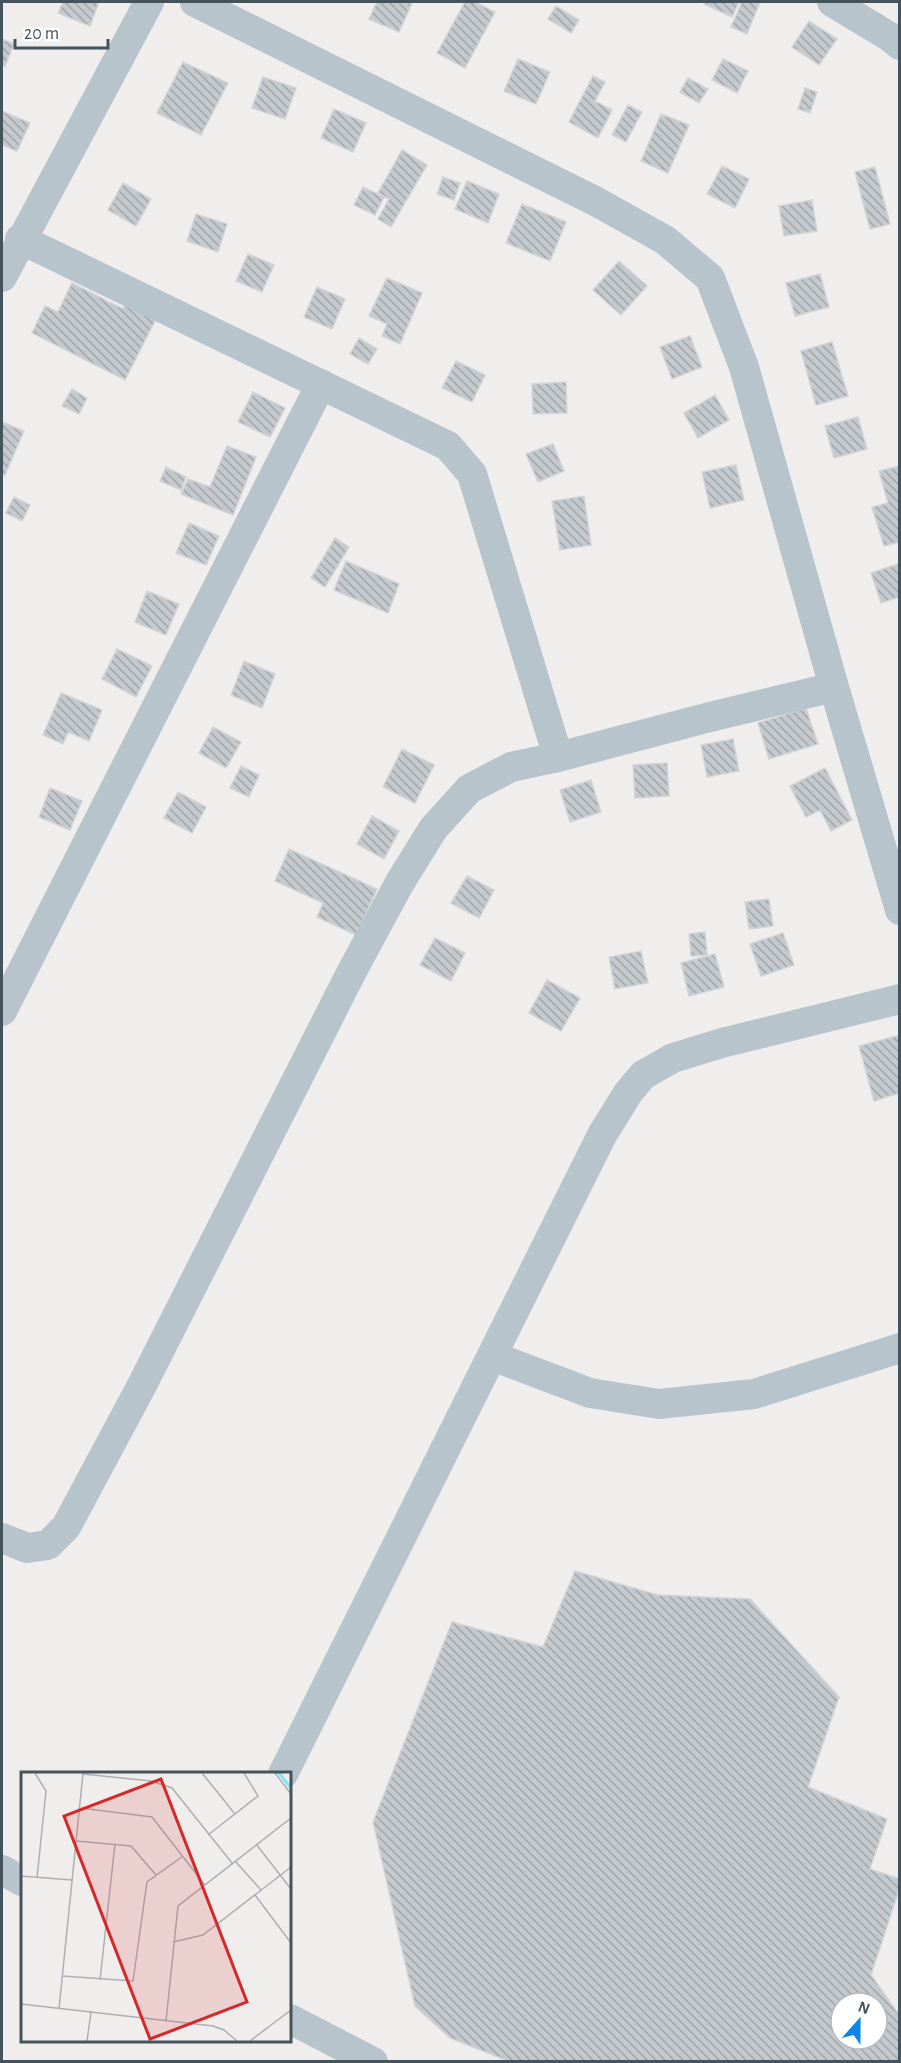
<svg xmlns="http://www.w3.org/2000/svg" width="901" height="2063" viewBox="0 0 901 2063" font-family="'Alegreya Sans',sans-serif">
<defs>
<pattern id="building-back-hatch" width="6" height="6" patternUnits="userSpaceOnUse" patternTransform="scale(1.5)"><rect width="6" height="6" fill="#c4c9cd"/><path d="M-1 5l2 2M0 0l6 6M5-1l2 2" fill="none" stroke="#a1a6aa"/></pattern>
</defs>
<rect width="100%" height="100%" fill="#f0eded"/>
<!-- building -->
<path fill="url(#building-back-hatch)" stroke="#d1d4d9" stroke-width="1.5" fill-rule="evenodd" d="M63 2H99L90 26 58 13Z
M377 2 412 3 399 32 369 19Z
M465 2H475L495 12 465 68 437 53Z
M706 2H739L732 17 704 4Z
M742 2H760L747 34 731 27Z
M556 6 579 20 571 33 548 19Z
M809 21 837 39 819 65 792 47Z
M2 39 14 44 5 66 2 65Z
M518 59 550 72 536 104 504 91Z
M723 59 748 71 737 93 712 80Z
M183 62 228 83 201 135 157 113Z
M593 76 605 82 595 101 612 110 598 138 569 122Z
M263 77 296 88 285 119 252 108Z
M688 78 708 89 699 103 680 92Z
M805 88 817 92 810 113 798 109Z
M628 105 642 112 626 142 612 135Z
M334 109 366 123 353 152 321 138Z
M2 111 30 123 17 151 2 145Z
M661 114 689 125 668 173 641 161Z
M402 150 427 165 391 227 378 219 389 199 378 193Z
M722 166 749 179 735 208 707 194Z
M875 167 890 224 870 229 855 172Z
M443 177 460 183 454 200 437 194Z
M467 181 499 194 488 223 455 209Z
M123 183 151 199 136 226 108 210Z
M363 187 384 197 375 215 354 205Z
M812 200 817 231 784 236 779 206Z
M522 204 566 222 550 261 506 243Z
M196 214 227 224 218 252 187 241Z
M248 254 274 265 262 292 236 281Z
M619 261 647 286 621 315 593 290Z
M820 274 829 307 795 316 786 283Z
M387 278 422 293 400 344 382 336 387 324 369 316Z
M72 283 123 309 129 296 160 311 125 380 32 333 45 306 58 312Z
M317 287 345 299 332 329 304 317Z
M690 336 702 367 672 379 660 347Z
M359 338 377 349 368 364 350 354Z
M832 342 848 396 816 405 801 351Z
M456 361 485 375 472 402 442 388Z
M566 382 567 413 533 414 532 384Z
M72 389 87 398 79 414 62 406Z
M253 392 285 408 270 437 238 422Z
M715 395 729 420 698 438 684 413Z
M858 417 867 449 834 458 825 426Z
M2 422 24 431 5 475 2 474Z
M553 444 564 471 538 482 526 454Z
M227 446 256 457 233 515 181 494 188 479 210 487Z
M736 465 744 500 710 508 702 472Z
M900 466V542L884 546 872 507 888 503 879 471Z
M166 467 186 477 181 490 160 481Z
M584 496 591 545 560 550 552 501Z
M14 497 30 505 22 521 6 513Z
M189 523 219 536 206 565 176 553Z
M335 538 349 547 325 587 311 578Z
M346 561 399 584 388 613 334 590Z
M900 563V597L881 603 871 573Z
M147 591 179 604 166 635 135 622Z
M117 649 152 666 136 697 102 679Z
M244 661 275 674 262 708 231 695Z
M61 693 102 710 89 741 68 732 63 744 43 735Z
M806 708 818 744 769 759 758 723Z
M213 727 241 742 226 768 199 753Z
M733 739 739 771 707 777 701 745Z
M402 749 434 765 415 803 383 787Z
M667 763 669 796 635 798 633 765Z
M241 766 259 775 249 797 230 788Z
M825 768 852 820 831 831 820 810 806 817 790 786Z
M591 780 601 812 570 822 560 790Z
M50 788 82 801 70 830 39 817Z
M178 792 206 807 192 833 164 818Z
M372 816 399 831 384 859 357 844Z
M289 849 377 889 356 935 317 917 323 903 275 881Z
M467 876 494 890 479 918 451 903Z
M769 899 773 926 749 929 745 902Z
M705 932 707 955 691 956 689 934Z
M783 933 794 965 761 976 750 944Z
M435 938 465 953 451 981 420 965Z
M641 951 648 983 615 989 609 957Z
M715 954 724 987 689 996 681 963Z
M547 980 580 998 561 1031 529 1013Z
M900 1035V1093L874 1101 859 1046Z
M575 1571 658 1595 750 1599 839 1697 808 1787 887 1819 870 1869 900 1879V1887L871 1975 900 2016V2062H511L450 2038 415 2006 373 1822 452 1622 543 1647ZM841 2003H877V2039H841Z"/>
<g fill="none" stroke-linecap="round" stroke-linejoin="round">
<!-- minor -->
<path stroke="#b8c4cb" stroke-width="30" d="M195 2 597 202 665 240 710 278 744 367 834 687 900 910
M832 2 890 37 900 45
M20 239 448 446 472 474 558 757
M2 277 149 2
M2 1011 321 384
M492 1356 590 1393 659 1404 754 1394 900 1348
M2 1538 27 1548 48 1545 66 1527 141 1387 351 973 399 884 433 829 469 789 511 767 558 757 706 718 834 687
M283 1774 602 1135 628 1093 643 1075 673 1058 722 1043 900 999
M2 1870 22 1881
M290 2019 373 2062"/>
</g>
<!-- overview -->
<g transform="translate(21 1772)">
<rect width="270" height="270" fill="#f0eded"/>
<path fill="none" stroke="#83e4f0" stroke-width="3" d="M258 1 270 16"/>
<path fill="none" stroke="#acafb3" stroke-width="1.5" d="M14 1 25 19 16 106M181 1 214 42M254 1 270 22M62 2 130 9 151 16 211 91M60 36 131 45 184 113M187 63 237 24 223 1M55 69 110 74 135 103M235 72 270 117M214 89 240 118M0 104 51 108M234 123 270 171M152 170 182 163 270 95M41 204 112 209 126 110 162 84M79 208 94 72M0 232 192 254 203 258 216 269M38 237 62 1M145 249 157 134 270 46M66 269 70 240M229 269 270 238"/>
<path fill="#d62828" fill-opacity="0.15" stroke="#d62828" stroke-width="3" d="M140 7 226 230 129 267 43 44Z"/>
<rect width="270" height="270" fill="none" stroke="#45535c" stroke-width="3"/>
</g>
<!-- border -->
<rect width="901" height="2063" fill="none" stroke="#45535c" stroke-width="6"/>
<!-- north arrow -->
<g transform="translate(859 2021) rotate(21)"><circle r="28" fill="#ffffff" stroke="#b5babe" stroke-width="1.5"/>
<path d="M0-4.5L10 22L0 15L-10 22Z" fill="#1083e7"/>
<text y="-9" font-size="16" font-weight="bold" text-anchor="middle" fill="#45535c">N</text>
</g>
<!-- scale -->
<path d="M15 39v9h93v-9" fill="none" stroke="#45535c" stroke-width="3"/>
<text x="24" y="39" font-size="18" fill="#45535c" stroke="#ffffff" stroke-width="4.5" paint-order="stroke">20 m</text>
</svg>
